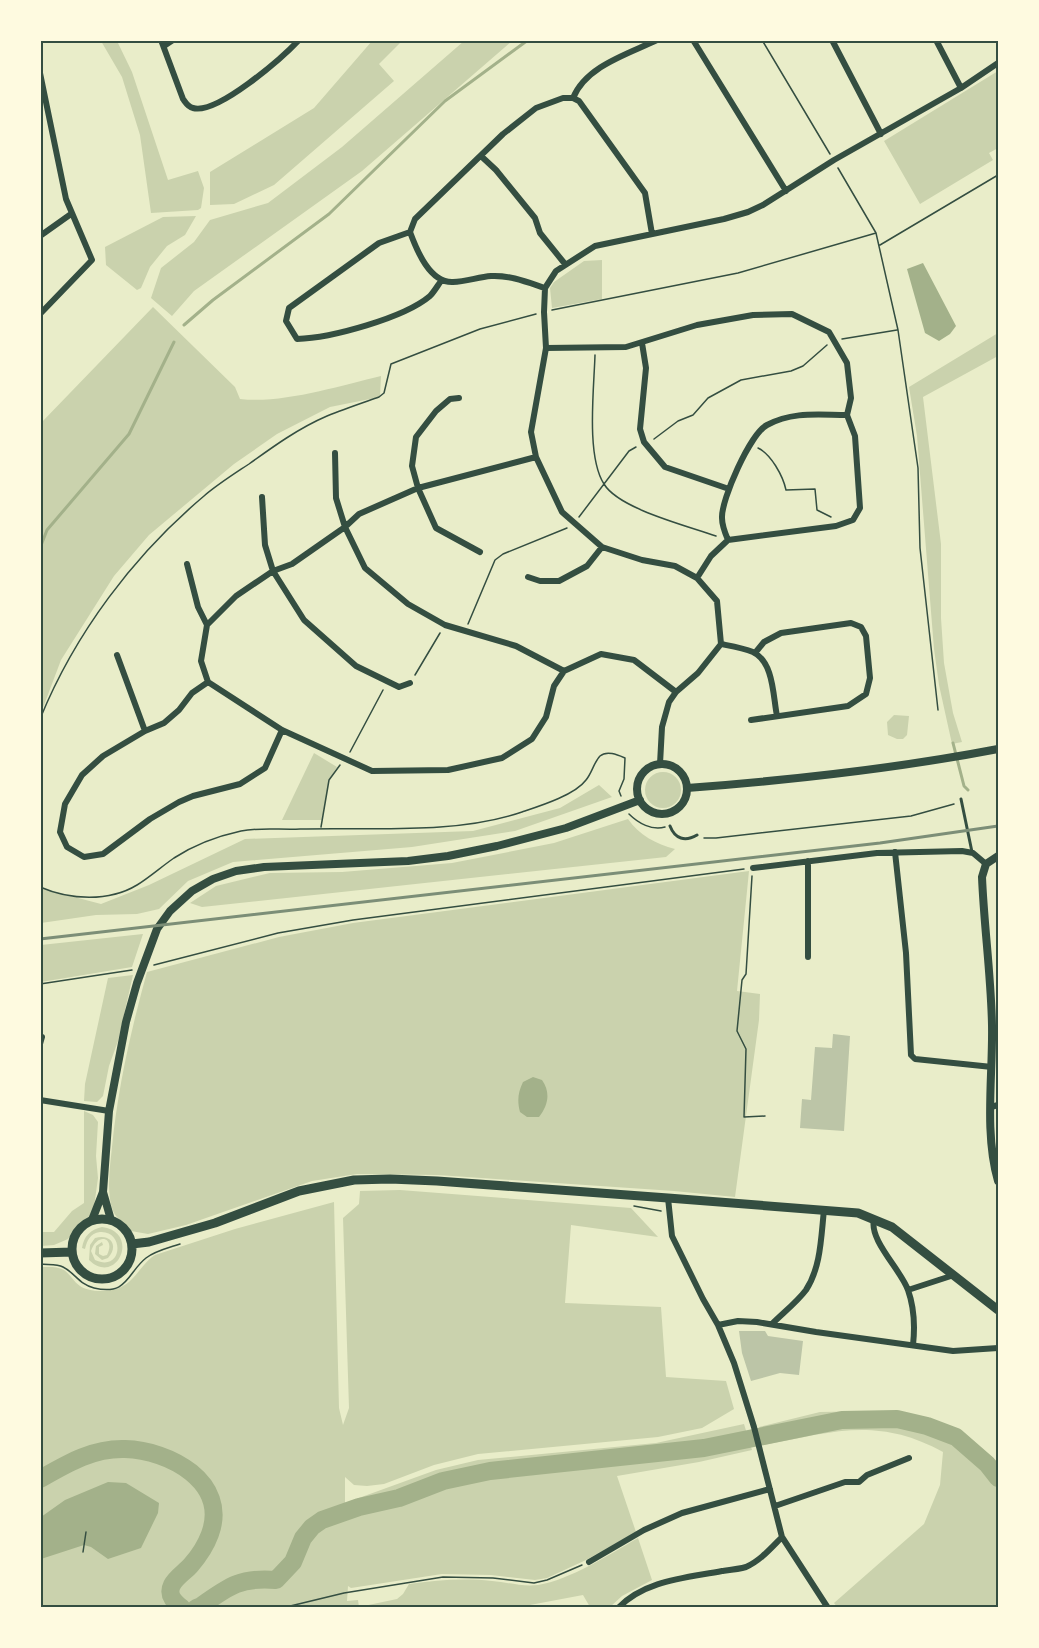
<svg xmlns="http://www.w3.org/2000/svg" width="1039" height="1648" viewBox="0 0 1039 1648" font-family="'IBM Plex Serif',serif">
<rect width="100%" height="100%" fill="#e9edc9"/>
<!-- green -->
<path fill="#cad2ad" d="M101 41H117L132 72 168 180 198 171 204 188 201 208 198 210 151 213 140 135 122 77Z
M372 41H402L379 64 394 81 274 185 234 204 210 205V172L314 108Z
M464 41H512L362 171 194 291 172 316 151 298 161 268 194 242 210 220 268 203 342 147Z
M998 71V148L989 153 993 160 920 204 884 141Z
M196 216 185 235 167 246 150 267 141 288 137 290 106 265 105 247 163 217Z
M602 260V299L552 308 550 288 554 282 584 261Z
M153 307 235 387 240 399C282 404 339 386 381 376L380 397 330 407 277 434 234 464 149 535 114 576 61 660 41 713V423Z
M998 333V356L923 397 941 544V618L944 663 953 713 962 742 952 744 939 685 934 649 917 436 909 387Z
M894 715 909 716 907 735 903 739H897L888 735 887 722Z
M314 753 337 767 329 780 322 820H282Z
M645 790a18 18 0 1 1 36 0a18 18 0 1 1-36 0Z
M599 785 612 797 515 831 412 847 233 862 188 881 159 909 137 914 96 915 41 923 40 888 101 904 149 885 245 839 473 831 560 808Z
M628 819C639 835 656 844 675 849L666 857 202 907 190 903 216 886 270 873 342 872 452 863 554 843Z
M749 871 737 991 760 994 759 1020 735 1197 674 1191 438 1175 357 1174 312 1181 186 1225 148 1234 131 1231C125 1223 117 1220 113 1211 106 1192 110 1167 112 1147 118 1087 131 1030 147 972L279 937 353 923Z
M143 934 132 967 41 982V945Z
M133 975 118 1041 109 1066 103 1096 97 1102 84 1101 85 1084 108 978Z
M84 1111 93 1115 98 1122 96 1156 98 1178 94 1207 89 1218 80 1223 68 1239 54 1245 41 1246 40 1232H54L72 1211 84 1203Z
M400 1190 631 1208 658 1237 571 1225 565 1303 661 1307 666 1377 726 1381 734 1409 702 1428 658 1437 478 1454 434 1465 384 1484 367 1486 354 1485 345 1477V1503L436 1470 478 1460 656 1443 744 1424 752 1450 699 1462 617 1476 636 1532 586 1560 547 1578 535 1580 491 1575 442 1574 351 1588 348 1586 347 1601 358 1600 359 1607 397 1599 403 1594 409 1584C437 1580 464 1578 492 1581 507 1582 522 1587 538 1585 570 1580 610 1554 638 1538L652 1580 622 1596 610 1607H590L583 1595 514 1608H41V1267C48 1267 57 1266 64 1270 70 1274 74 1282 80 1286 90 1293 111 1292 121 1287 136 1280 141 1264 155 1255L235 1229 334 1202 339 1408 343 1425 349 1408 343 1218 359 1204 360 1191Z
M102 1227C141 1232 117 1287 89 1260L90 1245 95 1238C111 1233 119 1246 108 1258L102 1260 95 1254 96 1246 102 1242 103 1245 99 1247V1254L103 1256 107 1255C116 1237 97 1232 91 1251L95 1260C123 1273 125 1230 100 1232 90 1233 87 1241 85 1249L82 1248C84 1236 90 1230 102 1227Z
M874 1411 923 1417 961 1431 998 1462V1607L838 1608 834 1603 924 1524 940 1485 943 1452C878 1416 832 1432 764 1445L759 1427 820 1412Z"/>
<!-- water -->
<path fill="#a3b18a" d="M923 263 956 326 950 334 939 341 925 333 907 269Z
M533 1077 542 1080C551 1093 548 1105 539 1117H527L520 1112C517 1101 518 1092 523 1082Z
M108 1482 126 1483 159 1503 158 1513 141 1548 108 1559 91 1547 84 1545 41 1559V1517L65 1500Z"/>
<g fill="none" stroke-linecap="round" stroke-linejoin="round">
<!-- stream -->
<path stroke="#a3b18a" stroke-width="3" d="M184 325 213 300 329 214 445 101 528 40
M40 548 47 530 129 434 174 342
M953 743 964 786 968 790"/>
<!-- river -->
<path stroke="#a3b18a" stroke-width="18" d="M40 1479C68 1463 93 1448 125 1449 169 1450 229 1482 210 1534 206 1545 198 1557 191 1565 185 1572 176 1577 172 1585 167 1595 174 1602 182 1608
M196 1608 201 1606C229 1586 241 1577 276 1580L293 1562 303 1538 312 1527 322 1520 359 1507 399 1498 443 1481 490 1471 704 1448 842 1420 897 1419 927 1426 956 1437 987 1464 998 1478"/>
</g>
<!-- building -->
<path fill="#bcc5a7" d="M833 1034 850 1036 844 1131 800 1128 802 1099 811 1100 815 1047 832 1048Z
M739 1331H765L768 1336 803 1341 799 1375 780 1373 751 1381 742 1353Z"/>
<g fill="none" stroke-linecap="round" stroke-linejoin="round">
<!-- path -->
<path stroke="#344e41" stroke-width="1.5" d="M762 40 830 154
M838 168 876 233 898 330 918 468 920 548 938 710
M880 245 998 175
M552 310 738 273 876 233
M842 339 897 330
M595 355C594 389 586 456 604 484 619 509 688 526 716 536
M654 439 678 421 693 415 708 398 741 380 791 371 803 366 827 345
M758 448C771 454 783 476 786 490L815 489 817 510 831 517
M579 517 629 451 636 447
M468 624 495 560 503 554 567 528
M415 675 440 633
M40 719C75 633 134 555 204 496 218 484 234 474 249 464 274 446 299 428 327 416 344 409 362 403 379 397L384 393 391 364 480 329 536 314
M350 752 383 690
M629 814C638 823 652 831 665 827
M321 827 329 780 340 765
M704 838H716L911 816 954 804
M752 876 746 974 742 980 737 1031 746 1049 744 1117 765 1116
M40 887C70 900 109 902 137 885 150 877 161 867 174 858 194 845 218 836 241 831 260 827 281 830 300 829 370 827 455 835 522 812 540 806 575 795 586 780 592 773 594 762 600 756 607 750 618 755 625 758L624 779 619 791 621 796
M154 965 278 933 353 920 744 869
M40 984 132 970
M634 1206 661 1211
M40 1264C48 1265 57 1264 63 1267 75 1273 80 1285 94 1288 128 1296 127 1273 146 1258 155 1251 168 1248 180 1244
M83 1552 86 1532
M282 1608 344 1593 443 1577 493 1578 534 1583 547 1580 582 1565"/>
<!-- service -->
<path stroke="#344e41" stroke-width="3" d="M961 799 972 852
M670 826C675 839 685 842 697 835"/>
<!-- minor -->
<path stroke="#344e41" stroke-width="6" d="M161 40 183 99C186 103 188 107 193 108 217 115 282 58 299 40
M693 40 786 191
M832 40 881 134
M936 40 961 88
M164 46 173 40
M40 73 66 199 92 260 40 314
M573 98C586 66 628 54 657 40
M481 156 496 170 535 218 540 233 565 264
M410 232 379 243 289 308 286 321 297 339C331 338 404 318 430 296 434 292 438 285 441 281
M40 236 71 214
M545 288C527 282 510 275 491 276 478 277 466 282 453 282 430 283 417 251 410 232L415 219 503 134 536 108 563 98H573L579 101 645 193 652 234
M642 343 646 368 640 429 644 442 665 467 729 489
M546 348 626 347 697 325 753 315 792 314 829 332 847 363 851 398 847 415
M459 398 450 399 436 411 416 437 412 466 418 488 436 528 480 552
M335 453 336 498 345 527 365 568 408 604 445 625 516 646 564 671
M536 457 418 488 359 514 345 527 292 564 273 571 236 596 207 625 201 661 208 682 282 730 372 771 448 770 502 758 532 739 546 717 554 686 564 671 601 654 634 660 676 692
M262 497 265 545 273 571 304 620 356 666 399 687 410 683
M728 540C725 533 722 526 722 518 721 500 750 434 767 425 793 411 819 415 847 415
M187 564 198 607 207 625
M528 577 540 581H559L587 566 602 547
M697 578 711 556 728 540 836 526 853 520 860 508 855 436 847 415
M721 644C731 646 743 648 753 652 774 662 773 697 777 716
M117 655 145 731
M208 682 192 693 179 710 164 723 145 731 103 756 82 775 65 804 60 832 67 847 84 857 103 854 150 819 179 802 193 796 240 784 265 768 282 730
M751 720 848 706 866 694 870 678 866 636 861 627 851 623 781 633 764 642 755 653
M660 764 662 727 669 702 676 692 698 673 721 644 717 601 697 578 675 566 642 560 602 547 562 512 536 457 531 432 546 348 544 312 545 288 556 271 595 246 724 219 748 212 763 205 834 160 961 88 998 63
M895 852 906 953 911 1055 915 1059 992 1067
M808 861V957
M753 868 877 853 962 851 973 853 986 864
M40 1044 42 1037
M40 1100 109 1111
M991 1107 998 1105
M668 1198 672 1236 703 1299 718 1325 734 1363 754 1427 782 1537 828 1608
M874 1220C869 1240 901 1270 908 1290 914 1307 915 1327 913 1345
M908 1290 954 1275
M772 1324C783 1313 797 1302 806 1290 821 1267 821 1237 824 1210
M718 1325 738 1321 757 1322 816 1332 953 1351 998 1348
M775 1506 845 1482H859L867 1475 909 1458
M589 1562 644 1530 682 1513 770 1489
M618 1608C645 1580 686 1578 722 1571 730 1570 739 1569 746 1567 760 1561 771 1548 782 1537"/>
<!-- tertiary -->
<path stroke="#344e41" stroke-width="8" d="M637 789a25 25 0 1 1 50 0a25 25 0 1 1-50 0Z
M687 788C793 780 894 769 998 749
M998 856 986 864 982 877C984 926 991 975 992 1025 993 1075 984 1132 998 1181
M103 1192 111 1220
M92 1220 103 1192 109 1111 126 1022 137 983 157 929 170 911 192 891 213 879 236 871 264 867 408 861 448 856 497 846 566 828 640 800"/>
<!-- secondary -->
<path stroke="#344e41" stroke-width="9" d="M72 1249a30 30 0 1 1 60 0a30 30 0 1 1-60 0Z
M132 1244 149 1242 215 1223 299 1191 354 1180 390 1179 437 1181 668 1198 858 1213 892 1227 998 1310
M40 1253 72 1252"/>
<!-- rail -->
<path stroke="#7c8e77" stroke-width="3" d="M40 939 880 843 998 826"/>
</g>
<!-- border -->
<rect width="1039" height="1648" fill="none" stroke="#fefae0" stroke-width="84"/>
<rect x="42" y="42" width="955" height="1564" fill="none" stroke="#344e41" stroke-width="2"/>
</svg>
